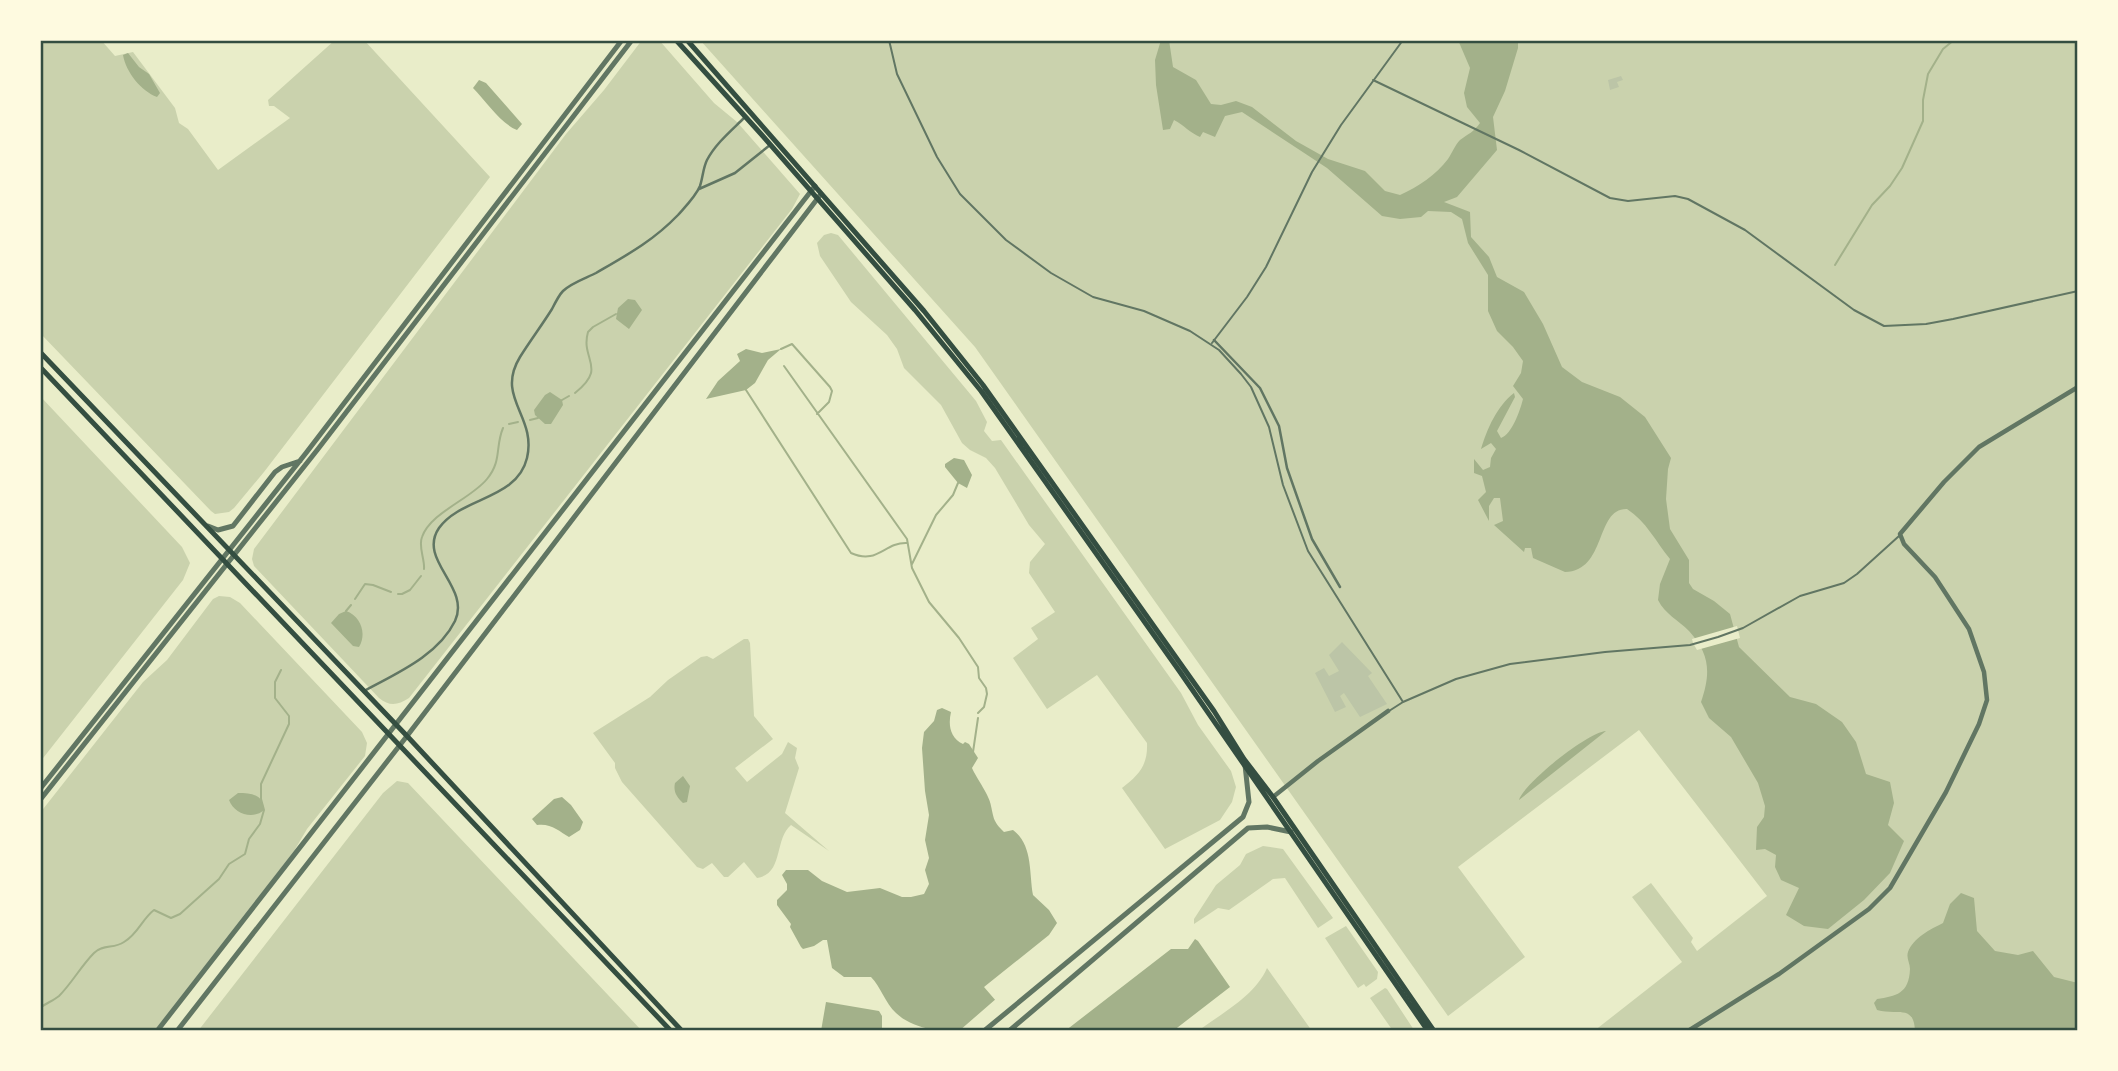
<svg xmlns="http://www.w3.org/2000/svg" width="2118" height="1071" viewBox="0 0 2118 1071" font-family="Poppins,sans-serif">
<rect width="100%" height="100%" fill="#e9edc9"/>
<!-- green -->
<path fill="#cad2ad" d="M40 40H101L115 56 133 52 175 108 179 123 188 129 218 170 290 118 274 106H269L268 100 335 40H364L490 177 264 472 234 508 229 512 215 514 211 511 40 333Z
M642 40H659L714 103 737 122 800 194 792 209 409 698C398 705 390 707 379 698L254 566 252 559 254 549 566 134 604 90Z
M700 40H2078V1031H1594L1682 962 1632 897 1651 883 1693 938 1691 942 1697 951 1767 896 1639 730 1458 867 1525 957 1448 1016 975 347Z
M831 233 838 235 976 401 987 422 984 431 992 441 1001 440 1181 693 1198 725 1231 771 1236 787 1232 802 1220 820 1165 849 1122 788C1139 775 1148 765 1147 743L1097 675 1047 709 1013 658 1038 639 1031 628 1055 612 1029 573 1030 562 1045 544 1029 525 995 468 986 458 970 450 962 443 941 405 904 368 897 349 887 335 851 302 820 256 817 243 824 235Z
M40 396 182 547 190 563 183 580 40 762Z
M219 596 230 597 240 603 362 732 367 743 365 756 307 829 294 851 154 1031H40V813L143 682 167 660 213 599Z
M744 639H748L750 643 754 716 773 739 735 768 747 782 782 754 788 742 797 748 795 758 799 768 785 813 829 851 791 825C774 839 784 874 757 878L744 862 728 877H724L712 863 703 869 697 867 622 782 615 768V763L593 733 650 697 668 680 701 657 707 656 713 659Z
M397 781 408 783 642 1031H198L383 793Z
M1263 846 1283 849 1333 918 1318 928 1285 878 1273 879 1229 910 1218 908 1194 924V919L1216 885 1240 865 1246 854Z
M1346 926 1378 972 1377 979 1366 987 1364 984 1358 988 1325 938Z
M1267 968 1312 1031H1198C1222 1013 1255 996 1267 968Z
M1385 988 1387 989 1414 1030 1393 1031 1370 998Z"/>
<!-- water -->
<path fill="#a3b18a" d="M1161 40H1169L1173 67 1196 80 1211 104 1221 105 1236 101 1252 107 1296 141 1328 159 1365 171 1385 191 1400 195C1418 187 1436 175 1448 159 1452 153 1455 145 1460 140 1468 134 1474 132 1480 123L1467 107 1464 93 1470 68 1458 40H1518V48L1505 91 1493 117 1497 150 1457 197 1444 202 1470 212 1471 237 1489 257 1497 277 1524 292 1543 324 1562 367 1582 382 1620 397 1645 417 1671 458 1668 469 1666 499 1670 529 1689 560V583L1693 589 1714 601 1730 614 1739 647 1790 697 1816 704 1842 722 1856 742 1866 774 1890 782 1894 803 1888 825 1904 841 1890 873 1864 900 1828 929 1804 926 1786 915 1799 888 1781 880 1775 867 1776 855 1765 849 1756 850 1757 827 1764 817 1765 806 1758 783 1731 737 1709 718 1701 702C1711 673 1710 654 1689 631 1678 620 1665 614 1658 600L1660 584 1670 559C1656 542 1646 521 1627 509 1595 508 1607 571 1565 572L1533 558 1531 548H1525L1524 552 1494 525 1503 521 1500 498H1494L1489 506V521L1478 500 1486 492 1482 476 1474 473V459L1483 470 1490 467 1491 458 1496 449 1491 443 1481 449C1487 429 1497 406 1514 393L1515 397 1497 431 1501 438C1512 434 1520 411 1523 399L1513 386 1521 373 1523 361 1513 347 1497 331 1488 311V275L1468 243 1462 219 1451 212 1428 211 1421 217 1400 219 1382 216 1327 168 1242 112 1225 116 1215 137 1203 132 1200 137C1190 133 1184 125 1174 120L1170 129 1163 130 1156 85 1155 60Z
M128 53 139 67 149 74 160 93 157 97C141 91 126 72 123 55Z
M479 80 486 83 522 124 517 130C501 124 486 101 473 88Z
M628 299 635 300 642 310 629 329 616 319 618 308Z
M746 349 762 353 781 349 768 360 755 383 746 390 706 399 718 381 740 361 737 354Z
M550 392 562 400 563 405 551 424H545L535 415 534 410 545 395Z
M954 458 964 460 972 475 967 488 958 483 945 467V464Z
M346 611C361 616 367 634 359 647L353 646 331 623 339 614Z
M942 708 951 712C948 725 950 738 963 744L965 742 969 744 978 758 972 768C977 779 990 796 991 806 994 819 993 821 1004 832L1013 830C1033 845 1029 873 1033 895L1049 910 1057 923 1049 935 984 987 1022 1031C985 1031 924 1040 896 1013 885 1003 881 987 871 977H844L832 968 827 940H823L814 946 803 949 801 947 790 927 791 924 777 905V900L787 890V884L782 875 786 870H808L822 881 847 892 880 888 902 897H911L924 894 929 884 925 870 929 858 925 840 929 815 925 791 922 748 924 732 934 721 937 710Z
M1606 731 1519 800C1523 784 1588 732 1606 731Z
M683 776 690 786 687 802 683 803C677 797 673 792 675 783Z
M238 793C251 793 263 794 264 810 253 820 234 814 229 800Z
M562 797 571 805 583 822 580 830 569 837C559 831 551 823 537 825L532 819 554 799Z
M1961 893 1974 898 1977 931 1995 951 2018 955 2033 951 2054 977 2078 983V1031H1915C1914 1003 1896 1016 1877 1010L1874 1003 1877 999C1896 996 1909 994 1910 969 1910 963 1906 958 1908 952 1913 938 1931 929 1943 923L1950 904Z
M1195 939 1198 941 1230 987 1173 1031H1065L1171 949H1188Z
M826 1002 879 1011 882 1016V1030L821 1031Z"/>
<!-- pier -->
<path fill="#e9edc9" d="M1737 626 1740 638 1697 650 1693 643 1692 639Z
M997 998 1025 1031H959Z"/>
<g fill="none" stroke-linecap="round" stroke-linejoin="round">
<!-- stream -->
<path stroke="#a3b18a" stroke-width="2" d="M1835 265 1872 205 1890 186 1902 168 1923 121V100L1928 74 1943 49 1954 40
M781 349 792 344 830 387 832 391 829 402 817 414
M784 366 907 539 912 568 929 602 959 638 978 667 979 678 986 688 987 694 984 707 978 713
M746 390 851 553C878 565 884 542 907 543
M575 393C608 367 580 360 588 332L593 327 616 314
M562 400 569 396
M530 420 538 418
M509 424 518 422
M912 564 936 515 953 495 958 483
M424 569C425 559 418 547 422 537 431 512 471 499 487 479 502 461 495 447 503 428
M398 594H402L410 590 421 576
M355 599 365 584 373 585 391 592
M346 611 351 605
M973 752 978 718
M40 1008C46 1003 53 1001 59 996 72 983 81 966 94 953 103 944 114 949 124 942 138 934 142 919 154 910L171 918 180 914 219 879 229 864 245 854 249 839 260 824 264 810 261 799V784L289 724V716L275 698V682L281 670"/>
</g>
<!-- building -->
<path fill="#bcc5a7" d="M1621 76 1623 80 1617 82 1619 87 1610 90 1608 80Z
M1342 642 1372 673 1368 676 1387 704 1360 717 1344 693 1340 696 1346 707 1335 712 1315 673 1324 668 1329 676 1339 671 1329 655Z"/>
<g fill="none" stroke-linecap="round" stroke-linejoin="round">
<!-- service -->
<path stroke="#617663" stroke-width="2" d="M889 40 897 74 937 157 960 194 1006 240 1051 273 1093 297 1144 311 1190 331 1219 350 1241 374 1251 387 1269 427 1283 485 1308 551 1403 702
M1373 80 1519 150 1610 198 1628 201 1675 196 1688 199 1745 230 1854 310 1884 326 1926 324 1953 319 2078 291
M1212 343 1247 297 1266 267 1312 172 1341 125 1403 40
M1389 711 1403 702 1456 679 1510 664 1605 652 1690 645 1718 637 1743 628 1800 596 1844 583 1857 574 1899 536"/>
<!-- pedestrian -->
<path stroke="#617663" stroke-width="2.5" d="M699 189 735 173 770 145
M1214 340 1260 388 1279 426 1287 468 1312 539 1340 587
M364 691C395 674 438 656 455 621 471 587 417 560 439 528 461 497 517 500 527 458 537 416 495 398 520 357 530 341 542 325 552 309 555 303 559 295 563 291 571 283 586 278 596 273 627 255 653 241 678 215 685 207 696 196 700 186 703 177 703 168 707 160 716 143 732 130 745 117"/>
<!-- minor -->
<path stroke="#617663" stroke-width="4.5" d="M1273 797 1318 761 1388 711
M1688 1031 1779 974 1869 909 1890 888 1946 792 1979 724 1987 700 1984 672 1969 629 1935 577 1904 544 1900 534 1944 482 1979 447 2078 387"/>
<!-- tertiary -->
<path stroke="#617663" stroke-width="5" d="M208 526 218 530 233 526 275 472 282 467 300 461
M40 789 306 453 622 40
M40 800 318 449 632 40
M157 1031 815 186
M177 1031 407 736 821 194
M984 1031 1243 817 1249 802 1245 765
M1009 1031 1248 828 1267 827 1291 832"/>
<!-- secondary -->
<path stroke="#344e41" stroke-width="5" d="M676 40 761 134 915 310 981 391 1180 672 1428 1031
M687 40 924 311 983 385 1214 711 1244 759 1273 797 1434 1031
M40 352 407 736 682 1031
M40 367 671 1031"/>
</g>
<!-- border -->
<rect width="2118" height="1071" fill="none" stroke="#fefae0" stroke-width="84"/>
<rect x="42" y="42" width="2034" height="987" fill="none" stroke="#344e41" stroke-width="2.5"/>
</svg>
